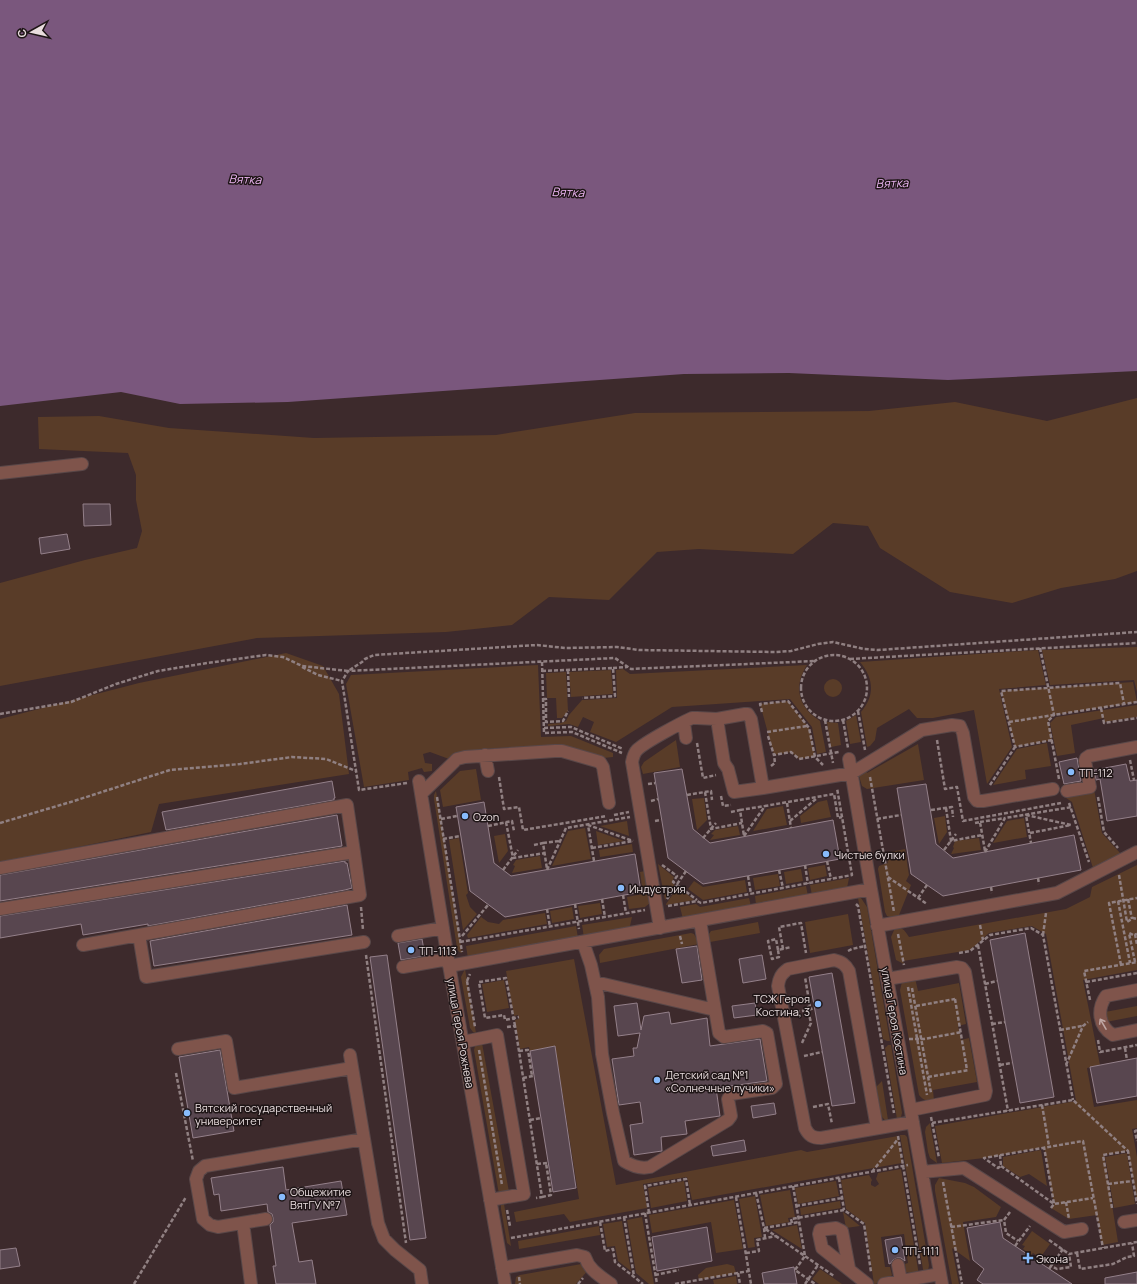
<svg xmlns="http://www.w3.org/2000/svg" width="1137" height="1284" viewBox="0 0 1137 1284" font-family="Manrope,sans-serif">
<rect width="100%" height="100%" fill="#3d2a2c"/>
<!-- green -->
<path fill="#593c28" d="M1137 398V571L1115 579 1061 588 1012 603 950 592 880 548 868 526 833 523 793 554 699 549 657 552 609 600 549 597 512 625 446 632 257 638 0 686V583L85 560 137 548 142 531 136 500V475L128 453 39 449 38 417 99 416 169 428 314 438 496 435 635 413 869 411 955 402 1047 421Z
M1137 647V692L1134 680 1050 685 1042 650Z
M1038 650 1046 685 999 689 1012 747 987 784 974 710 933 718H917L909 709 877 728 875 740 870 746 867 747 861 712C875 695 874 679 860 662Z
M286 653 323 666 339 694 349 774 159 804 151 832 0 863V719L139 683Z
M538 665 541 737 571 736 613 753V757L603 758 566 746 496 748 459 752 449 759 430 752 423 754 425 763 432 764V771L424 772 422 768 408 772 409 780 364 787 346 684 351 675Z
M807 665C793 687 798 707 820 721L826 752 817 754 812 727 790 699 672 707 616 742 590 732 594 722 583 717 578 727 569 724 548 726V724L561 723 566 721 569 715 582 700 617 698 616 670 623 669 630 674Z
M611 670 613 694 571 697 569 672Z
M566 672 568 711 562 718H557L556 698H547L546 673Z
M824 688a9 9 0 1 1 18 0a9 9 0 1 1-18 0Z
M1133 682 1137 702 1054 715 1048 721 1052 740 1015 747 1001 691Z
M788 701 809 728 815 756 799 759 791 752 774 755 760 704Z
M1137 705V717L1105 722 1104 718 1071 725 1075 753 1057 756 1050 723 1056 717Z
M856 715 861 742 850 744 846 721Z
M827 722 838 723 841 745 831 747Z
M676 740 680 767 643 774 641 767 644 762Z
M1047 743 1051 766 1025 770 1026 779 993 785 1017 749Z
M918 744 924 780 867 789 862 786 859 776 866 769 867 773Z
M476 769 481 800 443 807 440 790 460 771Z
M1094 789 1102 833 1120 853V856L1093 868 1072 802 1066 798 1065 794Z
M436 791 462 953 459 952 457 948 434 799V795Z
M704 798 707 820 697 830 692 799Z
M827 800 831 817 801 823 800 816 818 802Z
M783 806 787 825 753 831 767 809Z
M945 816 947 832 939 844 934 818Z
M1024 818 1027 837 993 843 1007 821Z
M627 821 629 836 600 826Z
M738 826 740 835 710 840 714 835 711 834 715 830Z
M585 828 591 859 552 866 568 831Z
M596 831 624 841 598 845Z
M505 834 508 851 499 863 494 836Z
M459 838 468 893 466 895 470 907 477 914 463 930 449 840Z
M979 838 981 850 951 854 954 848 953 847 955 841Z
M632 844 633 852 600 857 599 850Z
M905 849 909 875 906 881 911 885 899 915 894 918 887 916 885 912 878 869 879 866 888 863 886 853Z
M540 856 542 868 512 873 515 866 513 865 516 860Z
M658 864 674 877 672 883 675 885 665 900Z
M825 865 827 876 810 880 808 868Z
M1137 865V970L1083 980 1100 1065 1087 1068 1094 1107 1137 1100V1128L1132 1129 1137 1157V1203L1128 1151 1104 1155 1118 1242 1102 1245 1097 1215 1069 1219 1051 1208 1054 1204 1044 1147 984 1158 942 1163 935 1126 1076 1101 1046 934 1032 926 989 933 970 950 903 961 904 964 896 960 891 937 895 928C903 927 905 931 909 937L1066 909 1090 897 1092 887Z
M801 869 803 881 786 884 784 872Z
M645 871 650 903 645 907 629 909 627 897 643 894 640 872Z
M778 874 780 886 755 890 753 878Z
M849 878 847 888 812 895 810 885Z
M745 880 747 892 703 900 688 889 694 881 703 887Z
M806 886 808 896 756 905 755 896Z
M678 887 694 900 666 905V904Z
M749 898 751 906 683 919 680 907 696 904 700 907Z
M858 898H861L867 907 890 1041H887L883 1039Z
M600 903 602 914 580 918 578 906Z
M572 907 574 919 552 923 550 911Z
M545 913 547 924 468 938 467 935 481 917 488 922 499 924 503 920Z
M848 914 853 945 810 953 805 922Z
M632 917 630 926 625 930 584 938 582 925Z
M758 922 760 933 710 942 709 934 711 931Z
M576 926 578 938 468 958 466 946Z
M691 933 694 934 699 944 600 963 599 955 604 949Z
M574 959 616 1185 801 1150 807 1152 898 1136 902 1163 692 1200 687 1177 643 1184 647 1208 570 1222 564 1214 516 1222 514 1212 579 1199 555 1046 530 1051 529 1047 520 1049 515 1020 519 1019 518 1015 514 1016 506 971Z
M465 969 476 1033 473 1032 470 1028 461 977Z
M915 978 918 991 959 983 966 1024 958 1026 961 1040 969 1038 977 1082 933 1090 934 1101C927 1101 924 1101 919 1095L900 990 902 982Z
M504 980 509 1008 487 1012 482 984Z
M1137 1006V1016L1106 1022 1105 1012Z
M482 1043 509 1192 499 1193 498 1189 474 1050 475 1046Z
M888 1045H891L902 1113 901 1117 897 1119 885 1048Z
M882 1081 888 1120H885L880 1115 875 1088Z
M930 1123 937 1163 930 1158 928 1152 925 1132 926 1127Z
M900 1135H905L907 1137 929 1265 928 1271 924 1275Z
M1041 1150 1047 1186 1029 1174 1020 1177 1003 1166V1157Z
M1127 1153 1135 1204 1114 1208 1105 1157Z
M901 1169 919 1275 906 1272 905 1264 908 1263 904 1234 881 1237 885 1267H890L892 1275 886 1282 874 1284 865 1223 846 1209 841 1180 869 1175 872 1180 871 1182V1185L875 1187 879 1184 876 1179 878 1173Z
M939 1178 965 1183 974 1187 1001 1207 996 1217 963 1222 970 1261 952 1248 959 1284H952L935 1191V1185Z
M684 1181 687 1201 651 1208 648 1188Z
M836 1181 839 1196 798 1204 795 1188Z
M790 1190 795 1217 788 1218 789 1222 766 1226 760 1195Z
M755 1196 762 1237 754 1238 755 1247 748 1248 739 1199Z
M734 1200 743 1249 716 1253 711 1222 652 1233 649 1215Z
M840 1201 841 1208 801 1215 800 1208Z
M504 1204 511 1246 507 1243 501 1209V1205Z
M843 1212 860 1226 846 1228Z
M642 1217 654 1284H649L636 1273 627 1220Z
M622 1221 623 1228 631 1271 618 1261 615 1246 607 1247 603 1224Z
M797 1225 802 1249 772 1230Z
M599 1226 600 1235 519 1249 518 1241Z
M1032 1231 1050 1244 1040 1258 1033 1253 1031 1255 1023 1249 1025 1246 1022 1245Z
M587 1263 590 1268 576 1284H515L516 1277 520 1275Z
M727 1264 734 1266 736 1273 699 1280 698 1275 706 1268Z
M820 1269 842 1284H819L812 1279Z
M736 1276 737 1284H714L713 1280Z"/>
<!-- water -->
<path fill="#7a577d" d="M0 0H1137V371L948 380 789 373 684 374 288 402 180 404 121 392 0 406Z"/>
<!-- building -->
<path fill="#58464f" stroke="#94808a" d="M83 504H110L111 525 84 526Z
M67 534 70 549 41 554 39 538Z
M1077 758 1081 781 1064 784 1059 762Z
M1126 764 1130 781 1137 780V816L1107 821 1100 779 1096 780 1094 770Z
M682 769 693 829 710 843 833 820 840 859 703 884 668 858 654 773Z
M332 781 335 798H334V800L166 830 162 812Z
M926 784 936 844 953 858 1074 835 1081 870 943 896 911 874 897 788Z
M484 802 494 863 511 876 635 854 641 892 505 917 470 891 456 807Z
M337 815 342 846 0 901V875Z
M345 861V863H347L352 888 345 890 148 926V924L83 935 81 924 0 938V916Z
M347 905 352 935 154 966 150 941Z
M1025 933 1054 1097 1020 1103 990 940Z
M422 939 425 956 401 960 398 943Z
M697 946 702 980 682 983 676 949Z
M387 955 426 1238 410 1240 370 957Z
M762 955 766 979 743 983 739 959Z
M832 973 855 1103 832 1106 809 977Z
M637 1003 641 1030 644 1016 669 1012 671 1024 707 1018 710 1046 760 1039 767 1081 716 1088 720 1116 685 1121 687 1134 661 1137 662 1151 634 1155 630 1125 643 1123 640 1102 619 1105 612 1059 634 1056 633 1048H637L640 1033 618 1036 614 1006Z
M755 1003 757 1015 734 1018 732 1006Z
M555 1046 576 1188 553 1192 530 1051Z
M220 1050 234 1131 193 1138 179 1057Z
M1137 1058V1096L1097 1103 1090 1067Z
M774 1103 776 1114 753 1118 751 1106Z
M744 1140 746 1151 713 1156 711 1146Z
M283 1167 286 1190 341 1181 347 1215 292 1223 299 1262 312 1260 316 1284H276L273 1266H276L270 1225 273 1222V1218L272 1214 268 1212 267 1204 221 1211 219 1194 214 1195 211 1178Z
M1000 1222 1003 1238 1072 1284H983L977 1280 984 1269 973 1260 967 1228Z
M707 1227 712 1261 657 1271 652 1237Z
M901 1237 905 1261 901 1258H897L893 1260 891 1263 889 1264 885 1240Z
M16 1248 20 1266 0 1269V1250Z
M794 1267 797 1284H764L762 1273Z
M1137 1272V1284H1105V1278Z"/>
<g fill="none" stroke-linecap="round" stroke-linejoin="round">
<defs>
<path id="minor" d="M0 473 82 464
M684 723 686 738
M485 755 488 771
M849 759 871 889 942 1284
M419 781 448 959 505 1284
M763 788 852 773 922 730 952 725 960 726 963 733 974 797 977 801H983L1053 789
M1067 791 1090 787 1085 761 1086 758 1089 756 1137 747
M421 794 453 763 457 759 465 757 555 751H562L600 762 603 767 609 803
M0 868 347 805 354 852
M0 909 354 852 360 895 139 935 146 977 364 942
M877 926 1057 893 1137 852
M660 928 632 762C633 757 634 753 637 750 645 742 681 723 692 718H697L717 719 745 714H748L751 719 763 788 734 792 728 769 724 763 717 719
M398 936 443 928
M583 942 591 965 598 997 602 1054 613 1113 624 1161C632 1166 641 1169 650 1167L728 1120 731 1116 728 1099 731 1094 772 1088 776 1084 767 1033 763 1031 724 1037 719 1033 700 921
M83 945 139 935
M449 966 871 889
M403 967 448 959
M887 979 957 967 962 968 965 972 986 1091 985 1095 911 1110
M595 982 715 1010
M1137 990 1106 996C1097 1009 1098 1026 1113 1035L1137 1030
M463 1042 497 1035 524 1194 490 1200
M178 1049 226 1041 234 1088 352 1068
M350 1055 378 1223 384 1239 395 1250 420 1270 422 1284
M877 1128 849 971C845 964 842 962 834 960L788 969C781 974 779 978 778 986L805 1128C809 1136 813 1138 821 1138L913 1122
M922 1172 964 1168 1064 1232 1082 1229
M266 1219 218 1227 210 1225 203 1219 196 1179 199 1171 205 1166 364 1139
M1124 1222 1137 1220
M243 1223 251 1284
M898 1265 901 1281
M502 1268 577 1255 585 1257C589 1270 600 1276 611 1284
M849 1268 842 1231 836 1228 820 1230 819 1234 822 1248 867 1284
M884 1284 940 1274"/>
</defs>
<!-- minor casing -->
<use href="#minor" stroke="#594748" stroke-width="14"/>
<!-- path -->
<path stroke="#908082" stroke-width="2.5" stroke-dasharray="4 2" stroke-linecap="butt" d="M1040 648 1054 715 1048 721 1059 779
M801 688a33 33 0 1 1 66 0a33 33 0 1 1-66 0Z
M850 659 1137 643
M542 662 544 733 572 732 622 753
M302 667 318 675 342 681
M613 668 627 667
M568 670 569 697
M542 671 613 668 615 696 582 698
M543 699H546V722L563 721 568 711
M1101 708 1104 723 1137 718
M858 711 865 750
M762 712 760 704 788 701 809 728 815 757 823 765
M0 714 71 702 116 684 158 671 207 663 266 655 283 657 302 666 348 671 362 662 365 659 374 655 537 645 565 648 617 647 639 650 775 652 791 651 818 644 833 642 864 649 878 650 1137 632
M825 720 833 763
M843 720 848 748
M1009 722 1137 702
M544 728 571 727 623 749
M767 732 807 726
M768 736 774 755 791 752 799 759 839 752
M937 740 945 789 957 787 963 821 1061 803
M1052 740 1015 747 1001 691 1120 683 1124 704
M697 743 703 778 716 775
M1130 760 1134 780
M771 766 775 763 774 755
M499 777 504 809 519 807 523 830 607 816
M870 777 894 912
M407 783 359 790 342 681 348 671 615 658 631 669 816 661
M648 784 655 783
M990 785 1015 747
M705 792 711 829 742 823
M687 795 711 791 712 800
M721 796 723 806 731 805
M437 797 462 952
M1098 797 1104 832 1118 848
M651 801 658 799
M787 803 791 828
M1069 803 1089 862
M946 808 951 841 982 835
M740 810 765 806
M931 810 952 807 953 817
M731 812 740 810 744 836
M614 815 629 812
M441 819 457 816
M877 819 901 815
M655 821 661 820
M790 821 817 798
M506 822 513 858 545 853
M980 822 1005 818
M0 823 74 801 170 770 240 764 292 757 326 759 356 771
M975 823 980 822 985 851
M488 826 512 821 514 831
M1030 833 1071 825 1026 815 1031 843
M744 836 765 806 834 794 838 818 842 817
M703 838 716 823
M443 839 460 836
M543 843 560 841
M534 845 543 843 547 869
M592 848 633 841
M944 850 956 834
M985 852 1005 818 1072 807
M594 861 588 825 633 841
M827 861 831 879
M662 865 677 876 673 882 697 900
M805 865 808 884
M503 870 518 850
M547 870 566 828 630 817
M779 870 783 888
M1119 875 1127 922 1133 918 1137 919
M748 876 751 894
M888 877 927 904
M1038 878 1039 884
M991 887 992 893
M623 895 626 913
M918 898 927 885
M602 899 605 917
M667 899 686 871
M1128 899 1132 919
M1118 901 1130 963
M575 904 579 929
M856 904 858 906 894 1113
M668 906 697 901 701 903 852 875 837 788
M361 907 363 930
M547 909 550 927
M980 925 983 940
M898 934 904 965
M1135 934 1137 945
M1043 935 1046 913
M462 936 488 905
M680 936 682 944
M460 942 645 910
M978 945 1008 1111
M783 949 779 927 801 923 806 953
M778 950 776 939 768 941 772 959 779 957 778 950 791 947
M848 951 852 949 865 946
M959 953 970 951 990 935 1031 928 1043 935 1073 1100
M366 955 406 1243
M1135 962 1129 933 1133 935 1137 934
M1121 965 1109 903 1137 898
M467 981 470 974
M467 981 475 1027
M1086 982 1137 973
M985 984 997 981
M908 987 927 1095
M912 988 931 1093
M955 999 967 1070
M1090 1000 1084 971 1137 962
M916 1006 955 999
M796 1012 808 1010V1007H810L805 977
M992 1024 1005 1022
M515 1026 506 978 479 982 485 1018 504 1015 505 1020 519 1017
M507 1027 515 1026 542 1197 536 1198
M1060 1030 1082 1026
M909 1039H924L962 1032
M1098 1040 1100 1052 1137 1045
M802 1043 811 1023 808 1010 814 1008
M1125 1048 1127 1060
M479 1050 502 1185
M519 1051 528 1050 532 1076
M804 1056 822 1052
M1000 1065 1012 1063
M1066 1065 1083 1026 1088 1022
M176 1073 193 1161
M928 1077 969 1070
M523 1078 533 1076
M1042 1105 1049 1146
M813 1107 828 1104 832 1124
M931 1117 939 1158
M530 1120 541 1118
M932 1123 1073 1100 1128 1151
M1137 1130 1135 1131 1137 1141
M898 1136 920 1265
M1000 1155 1001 1166 998 1168 984 1158 1083 1141 1103 1248
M537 1164 547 1163
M1001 1166 1054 1204 1044 1147
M872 1172 898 1139
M839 1178 844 1210
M943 1182 962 1284
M1108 1184 1133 1181
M793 1186 805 1256 795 1270 815 1284
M756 1193 764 1228 799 1222
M542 1197 551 1195 546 1163
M736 1197 751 1284
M1066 1202 1069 1219
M796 1206 842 1198
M1051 1208 1054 1204 1093 1198
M1112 1208 1103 1155 1128 1151 1137 1204
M507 1210 510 1226
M1010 1212 1004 1220 1006 1233 1018 1241
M645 1213 657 1284
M649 1213 645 1186 686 1179 690 1205
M624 1217 634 1276
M600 1222 605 1251 613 1249 615 1262 643 1284
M792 1223 791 1219 844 1210 864 1224 871 1272
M951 1227 1004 1220
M511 1238 908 1165
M765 1238 764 1228 834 1276
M1049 1240 1069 1254 1137 1242
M1015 1246 1030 1226
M1063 1249 1051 1266 1057 1269 1071 1267 1069 1254
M746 1253 759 1251 757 1240 776 1236
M1077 1253 1080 1269 1113 1264 1127 1257 1134 1256 1132 1243
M1049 1269 1051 1266
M738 1273 740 1284
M655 1275 679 1270
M519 1277 520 1284
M134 1284 186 1197
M578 1284 583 1278
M675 1284 749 1271
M805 1284 818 1265"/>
<!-- minor -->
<use href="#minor" stroke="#7f544b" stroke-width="12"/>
</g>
<!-- one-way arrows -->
<defs><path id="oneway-shaft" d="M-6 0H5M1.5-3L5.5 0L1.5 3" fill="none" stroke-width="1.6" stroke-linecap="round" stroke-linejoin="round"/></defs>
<use stroke="#bfa6a3" href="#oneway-shaft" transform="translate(1103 1024) rotate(-120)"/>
<!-- markers -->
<g fill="#87bbfb" stroke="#1e1516" stroke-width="1.5">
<circle cx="1071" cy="772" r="4"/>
<circle cx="465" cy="816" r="4"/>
<circle cx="826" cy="854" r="4"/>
<circle cx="621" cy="888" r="4"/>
<circle cx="411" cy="950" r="4"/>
<circle cx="818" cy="1004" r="4"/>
<circle cx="657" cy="1080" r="4"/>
<circle cx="187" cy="1113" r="4"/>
<circle cx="282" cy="1197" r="4"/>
<circle cx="895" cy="1250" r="4"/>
<path d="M1026 1252h4v4h4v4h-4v4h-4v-4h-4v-4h4z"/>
</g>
<g text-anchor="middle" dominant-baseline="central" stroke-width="3" stroke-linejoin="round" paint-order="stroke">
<!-- poi labels -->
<g font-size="11" fill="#e9ddde" stroke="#1e1516" text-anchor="start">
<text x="1079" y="772">ТП-112</text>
<text x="473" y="816">Ozon</text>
<text x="834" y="854">Чистые булки</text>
<text x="629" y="888">Индустрия</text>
<text x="419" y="950">ТП-1113</text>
<text x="810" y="998" text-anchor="end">ТСЖ Героя<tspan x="810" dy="13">Костина, 3</tspan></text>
<text x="665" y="1074">Детский сад №1<tspan x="665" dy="13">«Солнечные лучики»</tspan></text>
<text x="195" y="1107">Вятский государственный<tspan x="195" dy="13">университет</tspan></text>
<text x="290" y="1191">Общежитие<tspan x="290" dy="13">ВятГУ №7</tspan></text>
<text x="903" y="1250">ТП-1111</text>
<text x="1036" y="1258">Экона</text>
</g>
<!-- street labels -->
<g font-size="11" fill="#e9ddde" stroke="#1e1516">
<text transform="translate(895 1021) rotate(80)">улица Героя Костина</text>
<text transform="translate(461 1033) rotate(80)">улица Героя Рожнева</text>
</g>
<!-- water labels -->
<g font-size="12" font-style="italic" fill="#ecb5f2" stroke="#1e1516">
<text transform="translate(245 179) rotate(2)">Вятка</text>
<text transform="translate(892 183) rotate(-2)">Вятка</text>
<text transform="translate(568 192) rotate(2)">Вятка</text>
</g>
</g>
<!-- north arrow -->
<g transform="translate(32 32) rotate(262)" stroke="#1e1516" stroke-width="3" paint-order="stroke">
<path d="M0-3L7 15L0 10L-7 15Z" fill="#e9ddde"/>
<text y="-6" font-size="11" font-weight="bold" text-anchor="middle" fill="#e9ddde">С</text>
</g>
</svg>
